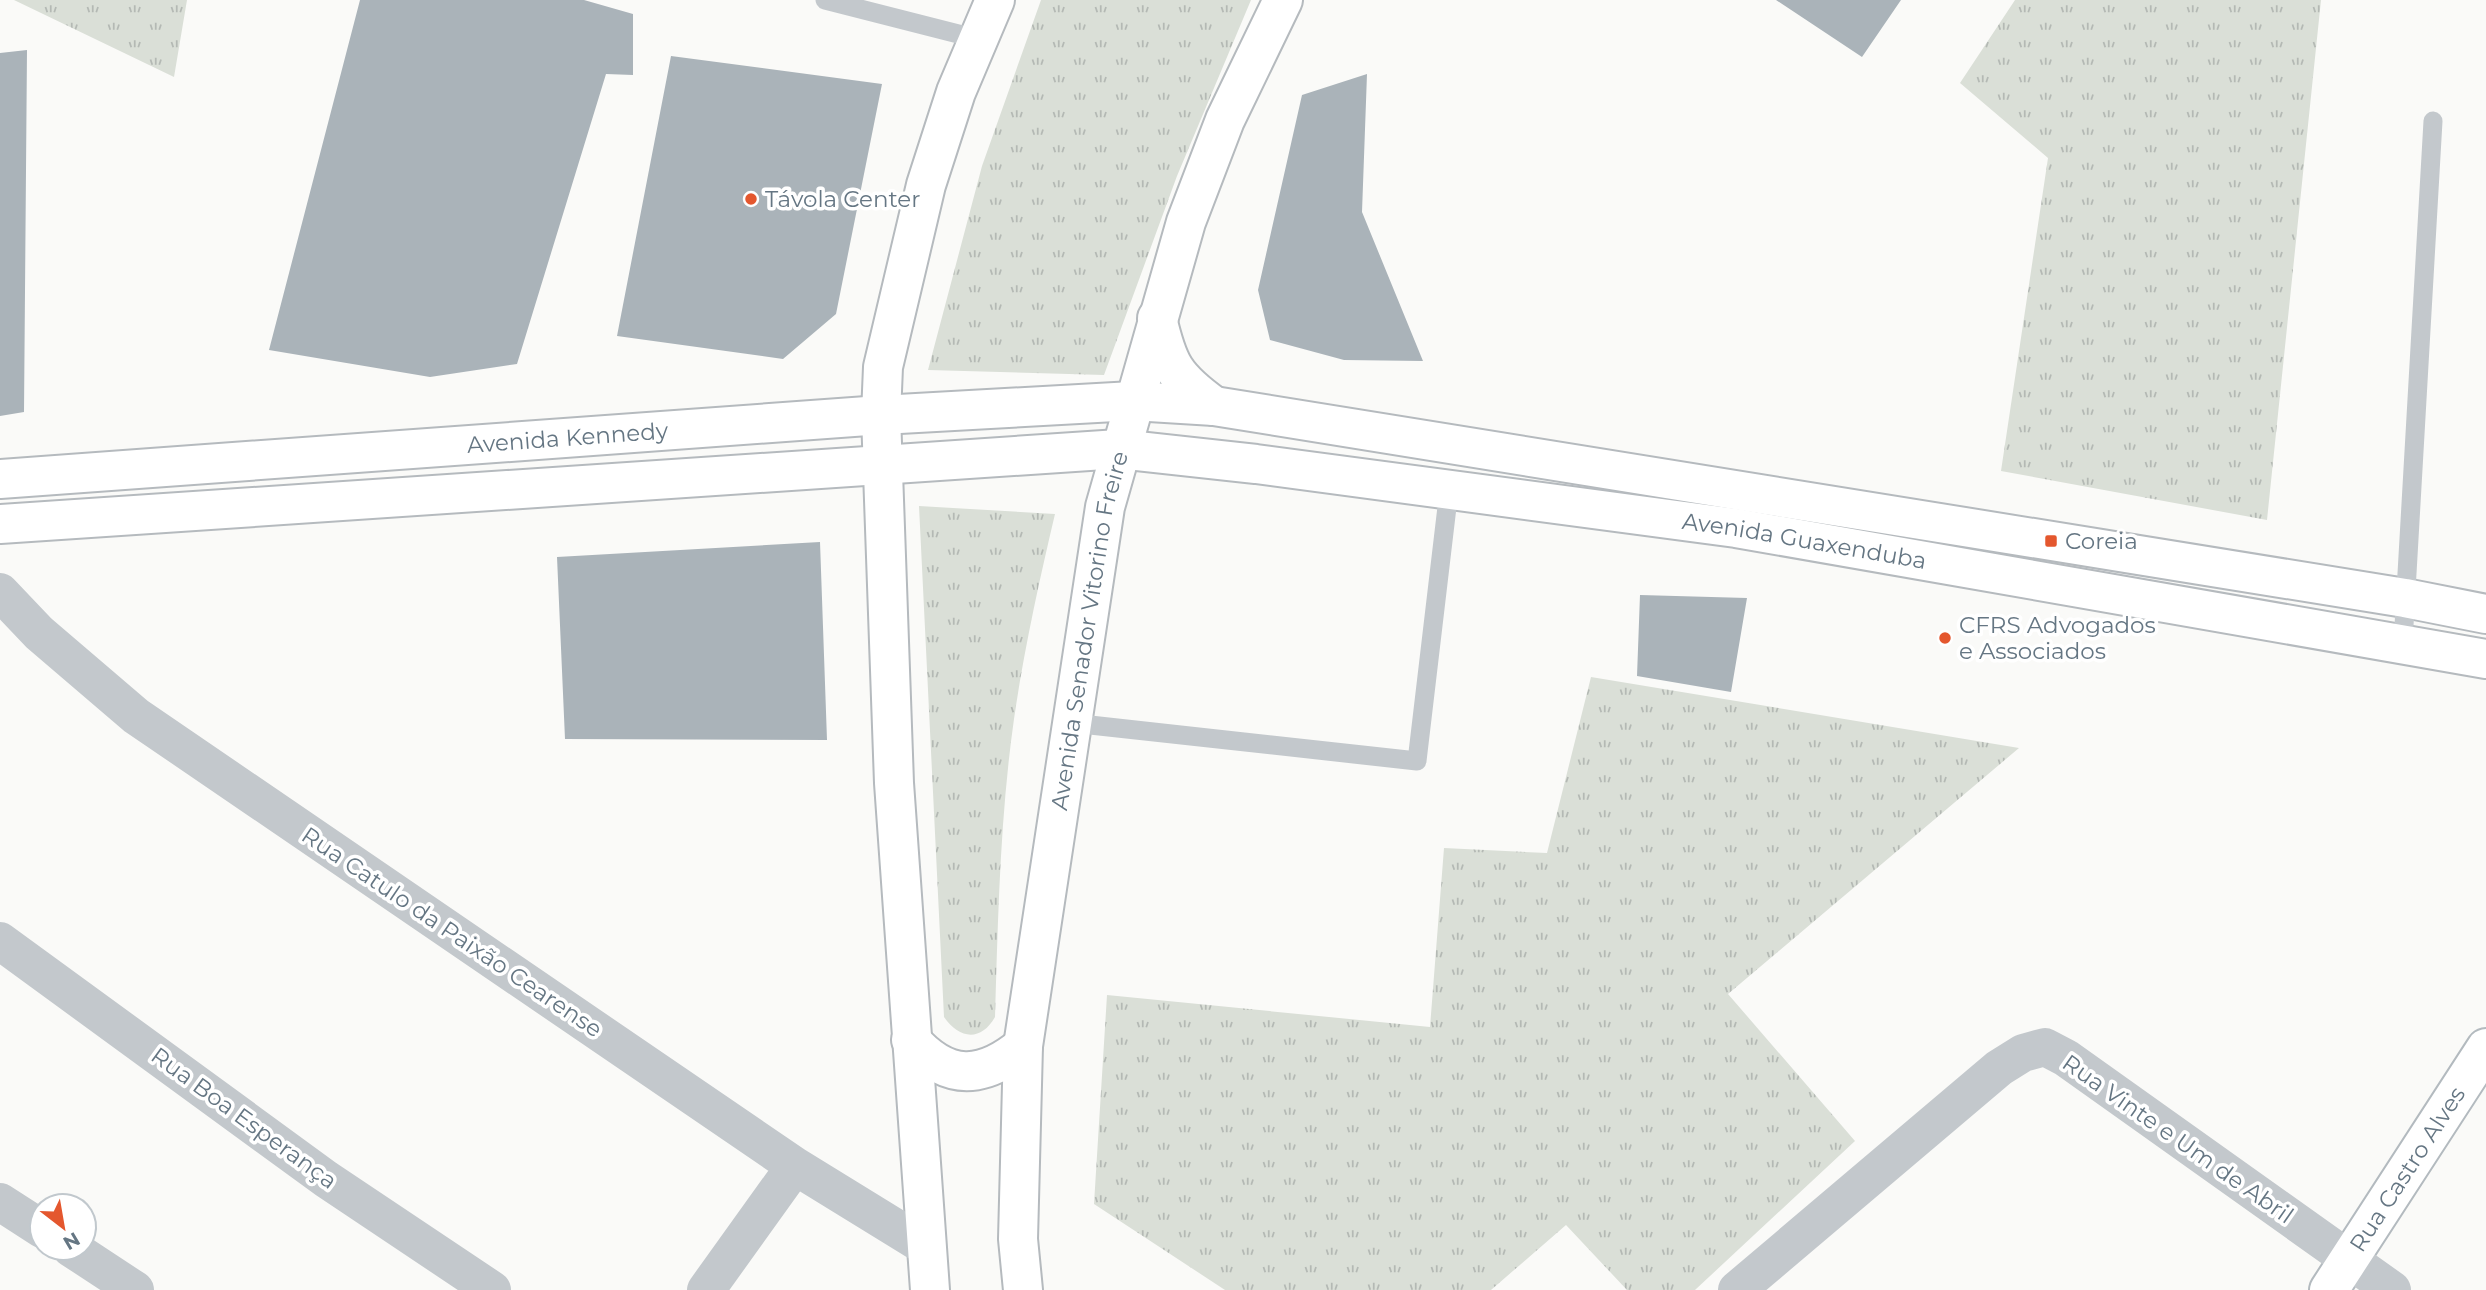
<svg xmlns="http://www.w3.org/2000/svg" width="2486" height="1290" viewBox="0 0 2486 1290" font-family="Montserrat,sans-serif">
<defs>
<pattern id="grass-tufts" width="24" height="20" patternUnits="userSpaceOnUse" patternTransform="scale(1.75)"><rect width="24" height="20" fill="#dadfd7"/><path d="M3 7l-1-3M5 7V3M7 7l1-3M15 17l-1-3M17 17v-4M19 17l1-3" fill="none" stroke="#b4b9b4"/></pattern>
</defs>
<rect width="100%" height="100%" fill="#fafaf8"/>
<!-- grass -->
<path fill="url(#grass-tufts)" d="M14 0H187L174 77Z
M1041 0H1251L1177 176 1104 375 928 370 982 166Z
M2015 0H2321L2267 520 2001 471 2048 158 1960 83Z
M919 506 1055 514C1039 582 1024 650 1014 719 1000 817 998 918 995 1017 981 1042 959 1039 944 1017Z
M1591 677 2019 748 1728 994 1855 1141 1695 1290H1627L1566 1225 1491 1290H1225L1094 1204 1107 995 1430 1027 1444 848 1547 853Z"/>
<!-- building -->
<path fill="#aab3b9" d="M360 0H584L633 14V75L606 74 517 364 430 377 269 350Z
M1776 0H1901L1862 57Z
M27 50 24 412 0 416V53Z
M671 56 882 84 836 314 783 359 617 336Z
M1367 74 1362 212 1423 361 1344 360 1270 340 1258 290 1302 95Z
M820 542 827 740 565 739 557 557Z
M1640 595 1747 598 1731 692 1637 676Z"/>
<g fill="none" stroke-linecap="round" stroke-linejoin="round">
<defs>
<g id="secondary">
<path id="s1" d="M2329 1290 2486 1048"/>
</g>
<g id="primary">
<path d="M1157 318C1168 365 1174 377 1214 406"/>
<path id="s2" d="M0 479 881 415 1133 401 1214 406 2405 598 2486 614"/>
<path id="s3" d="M0 524 1119 449 1256 464 1736 528 2486 659"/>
<path d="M911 1040C947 1081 982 1080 1023 1046"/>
<path d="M930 1290 894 783 881 415 883 367 926 185 956 92 995 0"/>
<path id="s4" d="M1023 1290 1018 1239 1023 1046 1105 507 1186 222 1225 120 1283 0"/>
</g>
</defs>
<!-- secondary casing -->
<use href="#secondary" stroke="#b3babf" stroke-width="42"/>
<!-- primary casing -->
<use href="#primary" stroke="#b5babe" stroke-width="42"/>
<!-- lane -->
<path stroke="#c3c8cc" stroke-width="19" d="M825 0 978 39
M2403 643 2433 121
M1072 723 1417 761 1449 490"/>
<!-- street -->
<path stroke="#c3c8cc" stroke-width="38" d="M0 592 39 633 136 716 795 1166 925 1246
M0 941 326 1179 492 1290
M0 1202 42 1229
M71 1248 135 1290
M706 1290 795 1166
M1737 1290 1999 1068 2023 1053 2045 1047 2066 1058 2392 1290"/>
<!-- secondary -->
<use href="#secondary" stroke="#fff" stroke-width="38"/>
<!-- primary -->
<use href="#primary" stroke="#fff" stroke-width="38"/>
</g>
<!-- markers -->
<g fill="#e4572e" stroke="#fff" stroke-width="2.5">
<circle cx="751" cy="199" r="7"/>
<rect x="2044" y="534" width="14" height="14" rx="3.5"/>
<circle cx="1945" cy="638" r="7"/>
</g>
<g text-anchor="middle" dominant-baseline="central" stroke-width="7" stroke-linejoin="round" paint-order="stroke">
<!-- poi labels -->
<g font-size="23" fill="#657683" stroke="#fff" text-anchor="start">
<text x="765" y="199">Távola Center</text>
<text x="2065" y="541">Coreia</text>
<text x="1959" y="625">CFRS Advogados<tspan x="1959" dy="26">e Associados</tspan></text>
</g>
<!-- street labels -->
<g font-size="23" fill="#657683" stroke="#fff">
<text stroke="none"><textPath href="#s2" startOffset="569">Avenida Kennedy</textPath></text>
<text stroke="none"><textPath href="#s3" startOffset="1813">Avenida Guaxenduba</textPath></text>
<text stroke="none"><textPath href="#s4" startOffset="665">Avenida Senador Vitorino Freire</textPath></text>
<text transform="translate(452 932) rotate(34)">Rua Catulo da Paixão Cearense</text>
<text transform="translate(244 1118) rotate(36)">Rua Boa Esperança</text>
<text transform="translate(2178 1139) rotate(35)">Rua Vinte e Um de Abril</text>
<text stroke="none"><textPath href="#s1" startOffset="144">Rua Castro Alves</textPath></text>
</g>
</g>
<!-- north arrow -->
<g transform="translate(63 1227) rotate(149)"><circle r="33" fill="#ffffff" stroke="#c1c8cd" stroke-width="2"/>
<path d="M0-5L12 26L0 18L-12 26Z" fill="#e4572e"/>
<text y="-10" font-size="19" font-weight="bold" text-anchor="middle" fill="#657683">N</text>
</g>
</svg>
